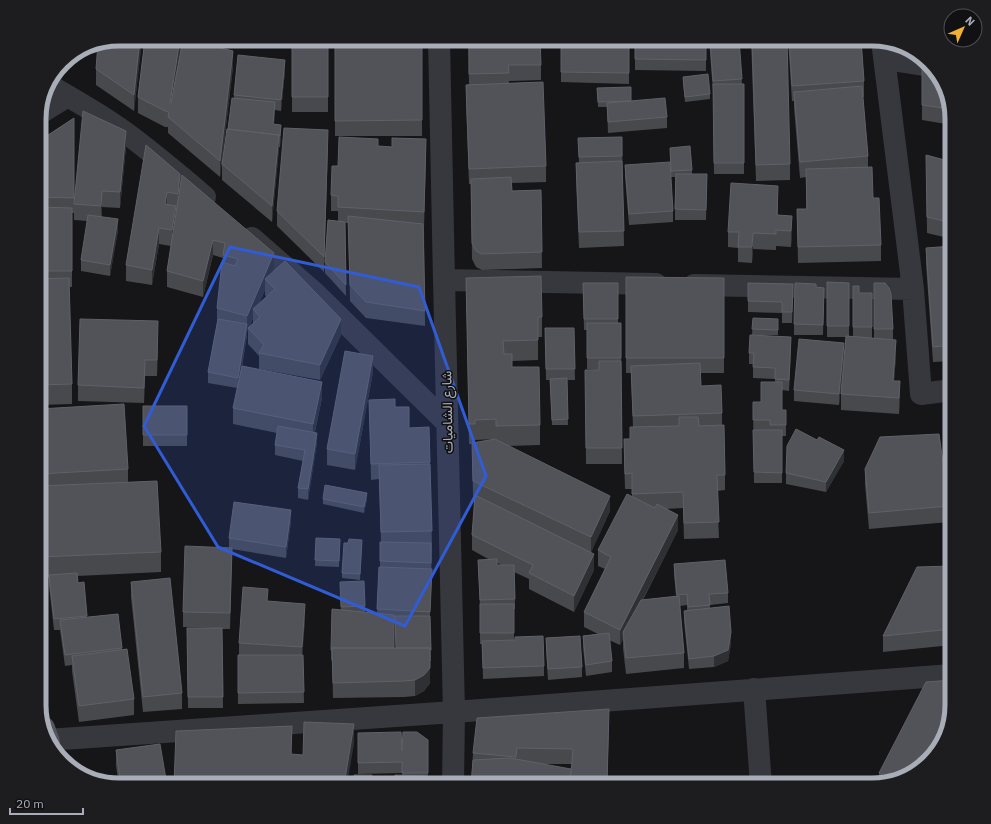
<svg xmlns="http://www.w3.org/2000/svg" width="991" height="824" viewBox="0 0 991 824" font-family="'IBM Plex Sans',Vazirmatn,sans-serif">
<rect width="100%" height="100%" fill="#161618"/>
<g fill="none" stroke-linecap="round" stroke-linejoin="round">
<!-- minor -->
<path stroke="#37383d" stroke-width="22" d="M439 39 444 280 454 712 453 785
M882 41 913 289 921 394 952 390
M885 59 930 66
M47 84C78 102 110 120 138 142 161 160 183 178 205 197
M39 114 68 96
M252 238 316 294 447 423
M444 280 656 284
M694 285 913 289
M754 689 761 785
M47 740 454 712 952 675"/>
<!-- major -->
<path stroke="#53555c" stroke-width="22" d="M44 728 49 742"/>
</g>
<!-- wall -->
<path fill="#47494d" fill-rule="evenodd" d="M142 39 134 111 96 85V69Z
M145 39H182L177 72 233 67 220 177 168 133V127H165L138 113V97Z
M292 39H328V112H292Z
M335 39H422V136H335Z
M468 39 541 65V80L509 81V83L546 166V182L511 183 512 191 541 190 542 268 482 270 476 267 472 259 471 184H469L466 100V85L469 84Z
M561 39H629V84L561 82Z
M635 39H706V71L635 70Z
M709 39H739L742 84H744V174H714L713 92Z
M751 39 790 164V180L756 181Z
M788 39H861L864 81V97H863L868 156V167L873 198 881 245V261L798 263 797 209H806V177L800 178 794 108V101H792Z
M922 62 946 88 952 119V125L922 120Z
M285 71 281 111 275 110 274 124 281 136 280 147H279L272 222 222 180V164L234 99V95Z
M683 77 710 94V99L685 102 683 83Z
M597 88 631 101 667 117V128L608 133 607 107H598Z
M74 118V213H72V287H69L72 384V404L39 405V141Z
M622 137 624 246 579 248 576 179V163H579L578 138Z
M146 145 180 188 274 269 273 272 341 335 320 380 259 369V356L248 344V329L247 332V335L242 367 322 398 315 432 317 443 308 500 298 498V488L303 461 275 455V445L277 433 233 424V408L237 388 208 383V372L217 323V308L223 263V258L213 255 203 297 167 287V271L171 246 159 244 152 285 126 281V265ZM265 290V295L267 297 259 304ZM253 318V324L249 328Z
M328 146 324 272 277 226V211Z
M378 146 426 155 424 227 425 326 366 318 350 301 348 223H345L346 296 325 273V262L338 221V211H331V195L338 166Z
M126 147 120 208 102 207V217L118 230 110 276 81 271V260L88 221 74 220V204Z
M670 148 692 170V174H707L706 220H675V177H671Z
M926 155 952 162V239L927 233Z
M625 165 673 211V222L629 225 625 176Z
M778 201V215L792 231 791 247 776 246V250L753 249 752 263 738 262V248L728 247V232Z
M952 246V361L933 362 926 264V248Z
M626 277 724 278V373H700L701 386 722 413V425L725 475V490L717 491 719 538 684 539 683 508 666 509 678 530 643 600 676 596 674 575V564L728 593V603L710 605V608L731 643 728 661 714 667 689 669 684 621V611L687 610V605L680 606 684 653V668L626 674 623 648V639L620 645 609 640 612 661V672L586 676 583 647V636L598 634 584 627V612L605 569 598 566V550L632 496V489H625L624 455V439H630V427H633L631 373H626Z
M466 278 542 317V337H538V360L512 361V367L540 425V445L507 446 610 511 591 552 594 570 574 612 529 589V579L514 572 515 599V609H514V640L544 666V676L483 679 482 644H480V610L478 560H490L472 550V535L475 497 473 496 472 444H469ZM496 439V440L475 443V440ZM497 563 502 565H497Z
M827 282 849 283V336L853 337V286L859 293H872V338H874V283L893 329V339H888L896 356 894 381 900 397 899 414 841 410V394L846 337H827Z
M583 283H618V323H621L622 464H586L585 370 599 369H587V330H584Z
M748 283 793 295 792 323H782V313L748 312Z
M816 287 824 288 823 335H794V324Z
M753 318 778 319V335H752Z
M545 328H574L575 380H567L568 425H552L550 380H546Z
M158 337 157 376H145L144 403 78 401V385Z
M791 348 789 391 782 390V410L786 425V436H782V483H754L753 402H761L775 382V379L753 378V364H749V353Z
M844 354 839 405 794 401V390Z
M373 372 355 470 327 465V449Z
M369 400 395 407 409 428 430 462 432 547 430 616 431 661H430V683L424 691 415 696 404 697 333 698 332 661 331 660V650L341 610 340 582 365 606V612H362L377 614 379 567H380V542H381L379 479 371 480ZM394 621H395L396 648H394Z
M143 406H187V446H143Z
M39 409 128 469V482L161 552V572L77 576 78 583 84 582 87 617 118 614 122 650 134 699V715L79 722 72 671V665L65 666 60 630H54L49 586V577L39 578Z
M844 461 826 492 786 484V473Z
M865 469 949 506V522L869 529 865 484Z
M323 499H367L364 513 323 504Z
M291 521 286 558 232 549 230 629H222L223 708H188L187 628H214L183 627V612L229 548V538Z
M316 538 340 539 339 567 315 566Z
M348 543 362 546 360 580 342 578V573Z
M952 566V645L883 652V636Z
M131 582 182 693V709L143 712 131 597Z
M268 601 305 619 302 655H303L304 703 238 704V655H239V643Z
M546 638 582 667V677L548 680 546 649Z
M609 724 607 785H471L473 753ZM540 764H572L571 783Z
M358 733 402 751 428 740V784H427V785L402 775V773L358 774Z
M116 750 167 785H119L116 766Z
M879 773 903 779 879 784Z"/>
<!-- shaded-wall -->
<path fill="#2f3033" d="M140 39H142L134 111V95Z
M180 39H182L170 119V103Z
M233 51V67L220 177V161Z
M285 60V71L281 111V100Z
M275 102V113L273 135V124Z
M281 125V136L280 147V136Z
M328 130V146L324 272V257Z
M126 131V147L120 208V192Z
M279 135V151L272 222V206Z
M426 139V155L424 227V212Z
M180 174V189L178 210V194Z
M778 186V201L777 231V215Z
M102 191V207L101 222V206Z
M167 192V208L165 204Z
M176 206V222L172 246V230Z
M792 216V231L791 247V231Z
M118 219V230L110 276V265Z
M159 228V244L152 285V270Z
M753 233V249L752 263V247Z
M213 240V255L203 297V281Z
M274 253V269L268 283 265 279V290L256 312 253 309V318L247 332V316Z
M341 319V335L320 380V365Z
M158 321V337L157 376V360Z
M247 324V335L238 388V378Z
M791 337V348L789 391V380Z
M896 340V356L893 396V381Z
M844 343V354L839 405V394Z
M373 356V372L355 470V454Z
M145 360V376L144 403V388Z
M900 381V397L899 414V398Z
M322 382V398L313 440V424Z
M317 433V443L308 500V489Z
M844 450V461L826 492V482Z
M367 493V499L364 513V507Z
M610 496V511L591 553V537Z
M291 510V521L286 558V547Z
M678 515V530L623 638V632V639L620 645V630Z
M232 548V564L230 629V613Z
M594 554V570L574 612V596Z
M305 604V619L302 663V647Z
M731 632V643L728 661 714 667V656Z
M430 668V683L424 691 415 696V680Z
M609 709V724L607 785Z
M354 724V744L347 785H344Z
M948 724 946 735 932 758 928 761Z
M292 726V746L291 774V754Z
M571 769V785H569Z"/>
<!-- building -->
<path fill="#525359" stroke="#5f6168" d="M119 39H140L134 95 96 69 98 43Z
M145 39H180L170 103H171L183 39H187L233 51 220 161 168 117 169 112 165 111 138 97Z
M292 39H328V97H292Z
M335 39H422V120L335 121Z
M469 39H540L541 65H508L509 73 469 74Z
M561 39H629V73L561 72Z
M635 39H706V60L635 59Z
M710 39H739L742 79 713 81Z
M752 39H787L790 164 756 165Z
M789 39H861L864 81 792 86Z
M238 55 285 60 281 100 234 95Z
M922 62 927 63 946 88 950 109 922 105Z
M708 74 710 94 685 97 683 77Z
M543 82 546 166 469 169 466 85Z
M713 84H744V163H714Z
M862 86 868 156 800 162 794 92Z
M631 87V101L598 102 597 88Z
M232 98 275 102 273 124 281 125 280 136H279V135L228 129Z
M665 98 667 117 608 122 607 103Z
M83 111 126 131 120 192 102 191 101 206 74 204Z
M74 118V198L39 197V141Z
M284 128 328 130 324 257 277 211Z
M227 129 279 135 272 206 222 164Z
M339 137 378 139V146L392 147V138L426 139 424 212 338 207V196L331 195 332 166H338Z
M622 137V156L579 157 578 138Z
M146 145 180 174 178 194 167 192 165 204 176 206 172 230 159 228 152 270 126 265Z
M690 146 692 170 671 171 670 148Z
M926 155 952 162V223L927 217Z
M622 161 624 231 579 232 576 163Z
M670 162 673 211 629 214 625 165Z
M872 167 873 198H879L881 245 798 247 797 209H807L806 169Z
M676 174H707L706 210 675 209Z
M182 175 274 253 247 316 217 308 222 262 235 266 238 259 223 255 225 243 213 240 203 281 167 271Z
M511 177 512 191 541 190 542 252 482 254 476 251 472 243 471 179Z
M731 183 778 186 777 215 792 216 791 231 776 230V234L753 233 752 247H738L739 232H728Z
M39 207 72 208V271H39Z
M88 215 118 219 110 265 81 260Z
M348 216 423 224 425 311 366 302 350 285Z
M328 220 345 222 346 285 325 262Z
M952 246V345L933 347 926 248Z
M285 261 341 319 320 365 259 353 264 345 248 328 260 317 253 309 275 289 265 279Z
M541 276 542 317H538V340L503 341 504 354H512V367H539L540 425 496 426V419L475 420V424H469L466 278Z
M626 277 724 278V358H626Z
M69 278 72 384 39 385V279Z
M827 282 849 283V326H827Z
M583 283H618V319H584Z
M748 283 793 284 792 312H782V302L748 301Z
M795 283 816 284V287L824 288 823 325 794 324Z
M874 283H885L889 288 891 294 893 329H874Z
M853 286H859V293H872V327H853Z
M753 318 778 319V330L752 329Z
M80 319 158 321 157 360H145L144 388 78 385Z
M218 319 247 324 238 378 208 372Z
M587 323H621V358H587Z
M545 328H574L575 369H546Z
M750 335 791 337 789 380 775 379V368L753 367 754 353H749Z
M846 336 896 340 893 381H900L899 398 841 394Z
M799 339 844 343 839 394 794 390Z
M345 351 373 356 355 454 327 449Z
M599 361H621L622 448H586L585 370H599Z
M700 363 701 386 721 385 722 413 633 416 631 366Z
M242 366 322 382 313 424 233 408Z
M567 378 568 419 552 420 550 379Z
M761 382H782V410H786V425H770V420H753V402H761Z
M395 399V407H409V428L429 427 430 462 371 464 369 400Z
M124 404 128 469 39 474V409Z
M143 406H187V435H143Z
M679 417H698L699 426 724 425 725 475H717L719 522 684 523 683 492 632 494V473L625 474 624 439H630V427L679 426Z
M278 426 317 433 308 489 298 488 305 450 275 445Z
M796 429 817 440 819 437 844 450 826 482 786 473 787 446Z
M753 430H782V473L754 472Z
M939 434 949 506 869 513 865 469 880 437Z
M495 439 610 496 591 537 473 481 472 443Z
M430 464 432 531 381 532 379 465Z
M157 481 161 552 39 557V486Z
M325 485 367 493 364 507 323 499Z
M627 494 655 508 657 504 678 515 620 630 584 612 611 557 598 550Z
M475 495 594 554 574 596 529 573 533 565 472 535Z
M234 502 291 510 286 547 229 538Z
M316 538 340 539 339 561 315 560Z
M349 539 362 540 360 574 342 573 344 543H348Z
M380 542 431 543V563L380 561Z
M185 546 232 548 230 613 183 612Z
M497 559V565H514L515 599 480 600 478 560Z
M725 560 728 593 709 594 710 605 688 607 687 594 677 595 674 564Z
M952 566V629L883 636 917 567Z
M379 567 432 569 430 612 377 609Z
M77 573 78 583 84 582 87 616 54 619 49 575Z
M170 578 182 693 143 697 131 582Z
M364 581 365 606 341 607 340 582Z
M243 587 268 589 267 601 305 604 302 647 239 643Z
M679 596 684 653 626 658 623 632 641 600Z
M480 604H514V633H480Z
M729 606 731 632 728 650 714 656 689 659 684 611Z
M332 609 394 615V648H332V650H331Z
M118 614 122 648 65 655 60 620Z
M395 616H430L431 650H430V648H396Z
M187 628H222L223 697H188Z
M609 633 612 661 586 665 583 636Z
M543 636 544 666 483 668 482 641 515 640V637Z
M580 636 582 667 548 669 546 638Z
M332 648H430V668L424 675 415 680 404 681 333 683Z
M127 649 134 699 79 706 72 656Z
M238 655H303L304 692 238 693Z
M952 680V705L948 724 928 761 903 779 894 781 879 773 926 682Z
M609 709 607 785H570L573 749 517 748 516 757 473 753 477 718Z
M304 722 354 724 344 785H174L176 731 292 726 291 754 303 755Z
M401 732 402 751 403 732H417L428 740V773H402V762L358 763V733Z
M160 744 167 785H121L116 750Z
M510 758 571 769 569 785H471L473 760Z
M354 775H372V785H354Z
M395 775 427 776 426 785H395Z
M829 777 846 785H824Z"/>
<!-- marked area -->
<path fill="#325cd3" fill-opacity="0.2" stroke="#325cd3" stroke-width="3" stroke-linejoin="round" d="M230 247 419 287 486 476 405 626 218 547 144 426Z"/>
<g text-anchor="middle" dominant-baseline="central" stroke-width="3" stroke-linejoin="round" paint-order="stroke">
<!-- street labels -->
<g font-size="14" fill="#a8adb8" stroke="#111113">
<text transform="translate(447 412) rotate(-91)">شارع الشاميات</text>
</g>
</g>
<!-- crop -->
<path d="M0 0H991V824H0ZM119 46H872A73 73 0 0 1 945 119V705A73 73 0 0 1 872 778H119A73 73 0 0 1 46 705V119A73 73 0 0 1 119 46Z" fill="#1d1d20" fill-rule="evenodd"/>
<path fill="none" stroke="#a8adb8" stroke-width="5" d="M119 46H872A73 73 0 0 1 945 119V705A73 73 0 0 1 872 778H119A73 73 0 0 1 46 705V119A73 73 0 0 1 119 46Z"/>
<!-- north arrow -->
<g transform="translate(963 28) rotate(45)"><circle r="19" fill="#111113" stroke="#4d4f55"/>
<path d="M0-3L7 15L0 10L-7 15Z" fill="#f2b134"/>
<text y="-6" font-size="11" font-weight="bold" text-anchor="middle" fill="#a8adb8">N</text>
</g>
<!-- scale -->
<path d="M10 808v6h73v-6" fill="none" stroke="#a8adb8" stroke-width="2"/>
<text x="16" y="808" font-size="12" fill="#a8adb8" stroke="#111113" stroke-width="3" paint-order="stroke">20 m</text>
</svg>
